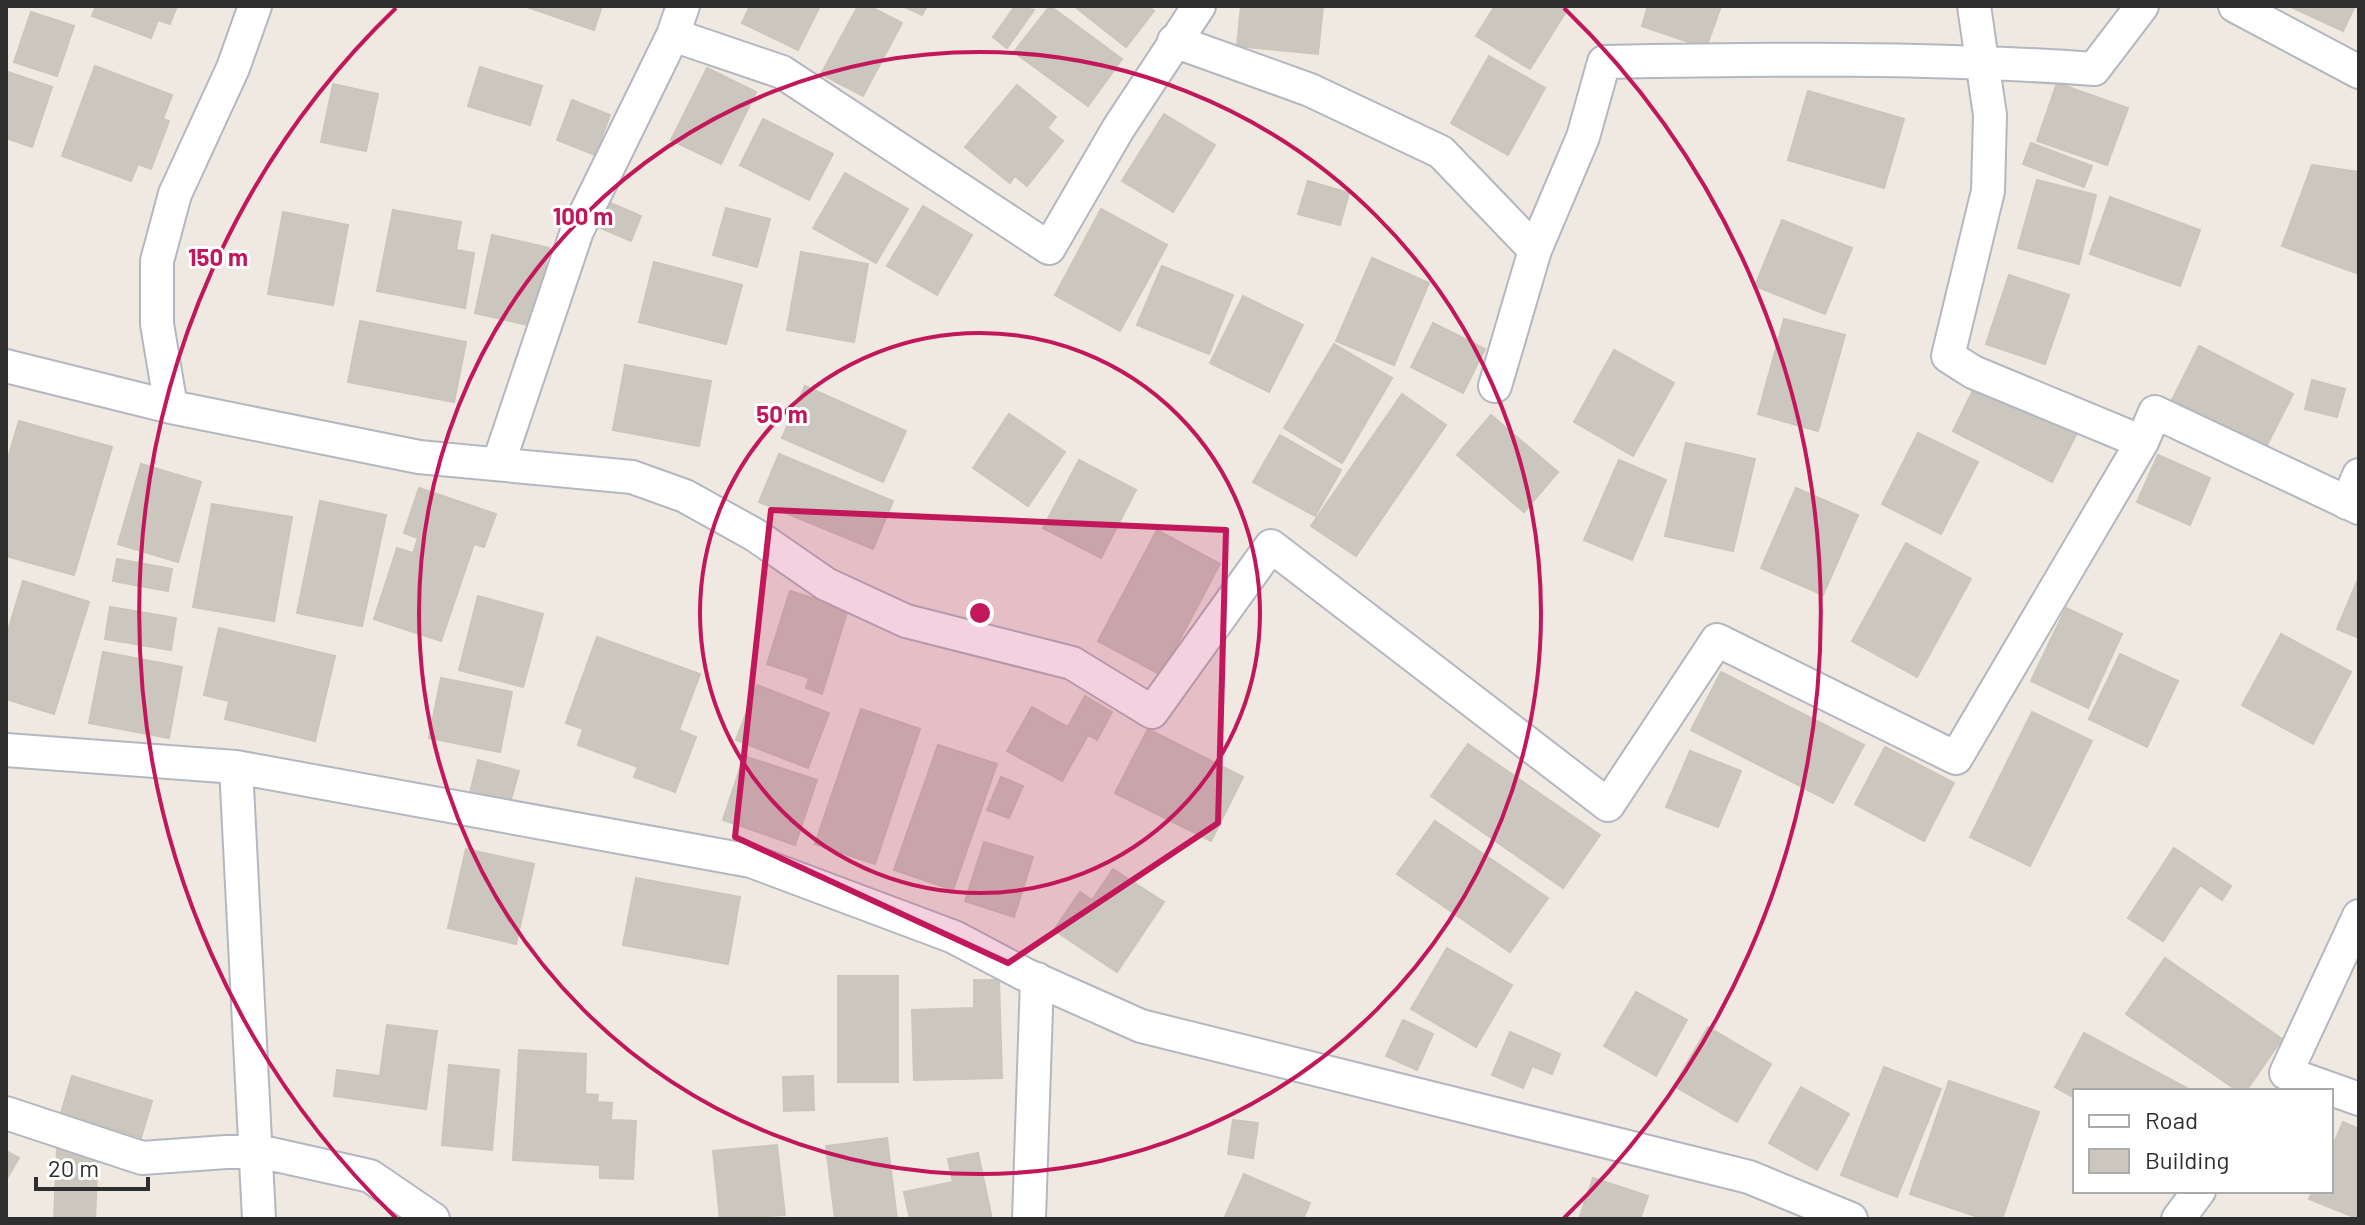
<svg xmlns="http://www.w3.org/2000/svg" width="2365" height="1225" viewBox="0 0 2365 1225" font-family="Barlow,sans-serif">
<rect width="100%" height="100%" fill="#efe9e1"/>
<!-- building -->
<path fill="#cbc7bf" stroke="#cbc5ba" stroke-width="2" d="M96 6H177L170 24 158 20 151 38 92 16Z
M524 6H602L594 30Z
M750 6H820L798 50 742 23Z
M858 6H869L902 23 863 96 821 74Z
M903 6H927L922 15Z
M1015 6 1034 10 1007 48 993 37Z
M1050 6 1122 59 1088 106 1014 52Z
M1074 6H1148L1154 11 1126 47Z
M1241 6H1323L1318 54 1237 46Z
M1495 6H1561L1567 10 1530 69 1476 36Z
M1648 6H1721L1706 48 1642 26Z
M2289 6H2355L2343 31Z
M31 12 74 26 57 76 14 62Z
M1489 56 1545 88 1508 155 1451 123Z
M95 66 172 95 163 119 169 121 151 169 138 164 131 181 62 156Z
M480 67 542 86 530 125 468 106Z
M707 68 756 92 721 164 671 140Z
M8 72 52 87 32 147 6 138Z
M2057 83 2128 108 2107 165 2037 141Z
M333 84 378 94 366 151 321 142Z
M1017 85 1056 117 1047 128 1063 141 1027 186 1015 176 1010 183 965 147Z
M1808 91 1904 119 1884 188 1788 160Z
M572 100 610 115 595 155 557 140Z
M1164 114 1215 145 1173 212 1122 181Z
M763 119 833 154 809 200 740 165Z
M2031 143 2092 166 2084 187 2023 164Z
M2312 165 2359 172V274L2282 246Z
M845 173 908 209 876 263 813 228Z
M2037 180 2096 195 2079 264 2018 248Z
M1308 181 1349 193 1340 225 1298 214Z
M2110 197 2200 230 2180 286 2090 254Z
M608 202 641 216 631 241 598 227Z
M923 206 972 235 937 295 887 266Z
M726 208 770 219 757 267 713 255Z
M1101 209 1167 245 1120 331 1055 295Z
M393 210 461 222 456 250 474 253 465 308 377 291Z
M283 212 348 225 333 305 268 294Z
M1782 220 1852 248 1825 314 1755 286Z
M492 235 549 248 532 326 475 313Z
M801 252 868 264 854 342 787 330Z
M1372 258 1429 283 1394 365 1336 341Z
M654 262 742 285 726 344 639 322Z
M1162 266 1233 295 1209 354 1137 325Z
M2009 275 2069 295 2045 364 1986 344Z
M1243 296 1303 325 1269 392 1210 363Z
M1784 319 1845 335 1818 431 1758 414Z
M360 321 466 342 454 402 348 382Z
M1433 323 1485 349 1463 393 1411 367Z
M1334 344 1392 378 1342 463 1284 428Z
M2199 346 2293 394 2266 447 2172 400Z
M1614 350 1674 383 1633 456 1574 422Z
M625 365 711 381 699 446 613 430Z
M1979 378 2079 429 2052 482 1953 431Z
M2312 380 2345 389 2337 417 2305 409Z
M805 386 906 431 883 482 782 438Z
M1402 394 1446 425 1356 556 1311 526Z
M1009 414 1065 452 1028 506 973 468Z
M1491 415 1558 472 1524 512 1457 455Z
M19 421 112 447 74 575 6 556V465Z
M1918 433 1978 462 1941 534 1882 504Z
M1280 435 1341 470 1315 516 1253 482Z
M1686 443 1755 459 1733 551 1665 536Z
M779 454 893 501 873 549 759 502Z
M2158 455 2210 478 2190 525 2137 502Z
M1079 460 1136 490 1101 558 1043 528Z
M1619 460 1666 480 1632 560 1584 540Z
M141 464 201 482 178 562 118 544Z
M419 488 496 514 484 547 474 544 441 641 374 619 397 548 413 553 418 538 404 533Z
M1796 488 1858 515 1823 595 1761 568Z
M320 501 386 515 362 626 297 613Z
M212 504 292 517 274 621 193 607Z
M1157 530 1220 564 1161 675 1098 641Z
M1906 543 1971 579 1917 677 1852 641Z
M117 559 172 569 168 591 113 581Z
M2359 577V638L2337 629Z
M23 581 89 602 54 714 6 699V637Z
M790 591 848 609 822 694 806 688 809 678 767 664Z
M478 596 543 614 523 687 459 670Z
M110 607 176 618 171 650 105 639Z
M2066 608 2122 634 2088 708 2031 681Z
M219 628 335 656 315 741 225 719 229 701 204 695Z
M2281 634 2351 672 2313 744 2242 705Z
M597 637 700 674 679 730 696 737 675 792 634 777 638 767 578 745 583 729 566 723Z
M103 652 182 667 169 738 89 723Z
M2120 654 2178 681 2147 747 2089 719Z
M1721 672 1864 745 1833 803 1691 730Z
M441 678 512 692 500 752 429 738Z
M757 685 829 713 808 768 736 740Z
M1085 696 1112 712 1097 740 1088 735 1062 781 1007 751 1032 707 1068 727Z
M861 709 920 729 875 864 815 844Z
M2032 712 2092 741 2030 866 1970 837Z
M1148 729 1243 777 1211 841 1115 793Z
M1468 744 1600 835 1563 888 1431 796Z
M938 745 997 764 953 890 894 870Z
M1885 747 1954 783 1924 841 1855 804Z
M1690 751 1741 771 1718 827 1666 807Z
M744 756 817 780 795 845 723 820Z
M478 760 519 771 510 803 470 793Z
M1001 777 1023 786 1009 818 987 810Z
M1435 821 1548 898 1510 952 1397 874Z
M984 842 1033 857 1014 917 965 901Z
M2174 848 2231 886 2222 900 2200 885 2163 941 2128 918Z
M466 849 534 864 516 944 448 928Z
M1113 869 1164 902 1117 972 1054 930 1080 892 1092 900Z
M636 878 740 897 728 964 623 945Z
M1447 948 1512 985 1476 1047 1411 1009Z
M2165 958 2282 1039 2246 1091H2238L2126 1014Z
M838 976H898V1082H838Z
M974 980H999L1002 1078 914 1080 912 1010 974 1008Z
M1636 992 1687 1020 1656 1076 1604 1046Z
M1403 1020 1433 1034 1417 1070 1386 1056Z
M387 1025 437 1031 426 1109 334 1096 337 1070 380 1076Z
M1708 1027 1771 1064 1737 1122 1674 1086Z
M1510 1032 1560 1054 1552 1074 1532 1066 1523 1088 1492 1075Z
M2084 1033 2192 1091H2075V1098L2055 1087Z
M519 1050 586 1054 585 1094 598 1095 597 1102 612 1103 611 1120 636 1121 633 1179 600 1178V1165L513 1160Z
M449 1065 499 1070 492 1150 442 1145Z
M1884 1067 1941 1089 1897 1197 1841 1175Z
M72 1076 152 1101 141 1138 124 1132 122 1140 59 1120Z
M813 1076 814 1110 784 1111 783 1077Z
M1949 1081 2039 1112 2002 1219H1984L1910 1194Z
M1801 1087 1849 1114 1817 1170 1769 1143Z
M1233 1120 1258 1123 1253 1158 1228 1154Z
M2343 1122 2359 1129V1219L2309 1199 2313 1191H2331V1150Z
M887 1138 897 1219H835L826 1146Z
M777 1145 785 1215 720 1219 713 1151Z
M57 1148 98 1150 95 1219H54Z
M6 1151 19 1158 6 1180Z
M978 1153 992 1219H910L904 1192 953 1182 948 1159Z
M1244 1174 1310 1203 1303 1219H1224Z
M1593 1178 1648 1196 1640 1219H1579Z"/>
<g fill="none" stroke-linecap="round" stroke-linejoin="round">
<defs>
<path id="street" d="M1974 6 1990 115 1988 191 1948 356 1973 372 2142 442 2155 412 2359 508
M2235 6 2359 72
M673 35 782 72 1049 248 1118 129 1199 6
M1174 41 1310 90 1441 152 1535 250
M6 366 171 407 419 457 632 477 685 496 755 535 826 584 906 621 1072 663 1152 712 1271 546 1608 805 1717 640 1956 758 2142 442
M1495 386 1535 250 1583 137 1604 62C1768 59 1931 57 2094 69L2142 6
M171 407 157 324V261L175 194 233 68 255 6
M499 462 577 231 673 35 683 6
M2347 503 2359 475
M6 750 236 767 751 861 954 937 1024 974 1141 1026 1749 1177 1851 1219
M236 767 259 1219
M2359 916 2286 1073 2359 1099
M6 1113 142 1158 254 1150 370 1176 433 1219
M1029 1219 1037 979
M2178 1219 2199 1191"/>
</defs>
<!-- street casing -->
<use href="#street" stroke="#b4b7c1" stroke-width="36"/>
<!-- street -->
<use href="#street" stroke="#fff" stroke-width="32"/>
</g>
<!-- marked area -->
<path fill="#c2185b" fill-opacity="0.2" stroke="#c2185b" stroke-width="6" stroke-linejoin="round" d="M771 510 1226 530 1218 823 1008 963 735 837Z"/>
<!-- distance rings -->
<g fill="none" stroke="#c2185b" stroke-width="4">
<circle cx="980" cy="613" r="280"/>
<circle cx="980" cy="613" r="561"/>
<path d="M396 1218A841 841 0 0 1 396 8M1564 8A841 841 0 0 1 1564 1218"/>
</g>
<circle cx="980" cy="613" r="12" fill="#c2185b" stroke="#fff" stroke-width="4"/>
<g font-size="24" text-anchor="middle" font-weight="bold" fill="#c2185b" stroke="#fff" stroke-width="6" stroke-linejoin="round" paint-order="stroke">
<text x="583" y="225">100 m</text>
<text x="218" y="266">150 m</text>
<text x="782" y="423">50 m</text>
</g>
<!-- border -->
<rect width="2365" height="1225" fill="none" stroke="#2e2e2e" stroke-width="16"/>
<!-- legend -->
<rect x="2073" y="1089" width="260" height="104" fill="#ffffff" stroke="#ababab" stroke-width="2"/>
<rect x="2089" y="1115" width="40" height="12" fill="#ffffff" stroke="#ababab" stroke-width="2"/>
<text x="2145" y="1129" font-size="24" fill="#2e2e2e">Road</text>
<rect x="2089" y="1149" width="40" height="24" fill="#cbc7bf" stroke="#ababab" stroke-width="2"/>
<text x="2145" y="1169" font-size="24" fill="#2e2e2e">Building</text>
<!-- scale -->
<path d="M36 1177v12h112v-12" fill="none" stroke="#2e2e2e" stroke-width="4"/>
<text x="48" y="1177" font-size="24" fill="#2e2e2e" stroke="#ffffff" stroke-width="6" paint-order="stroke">20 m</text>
</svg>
